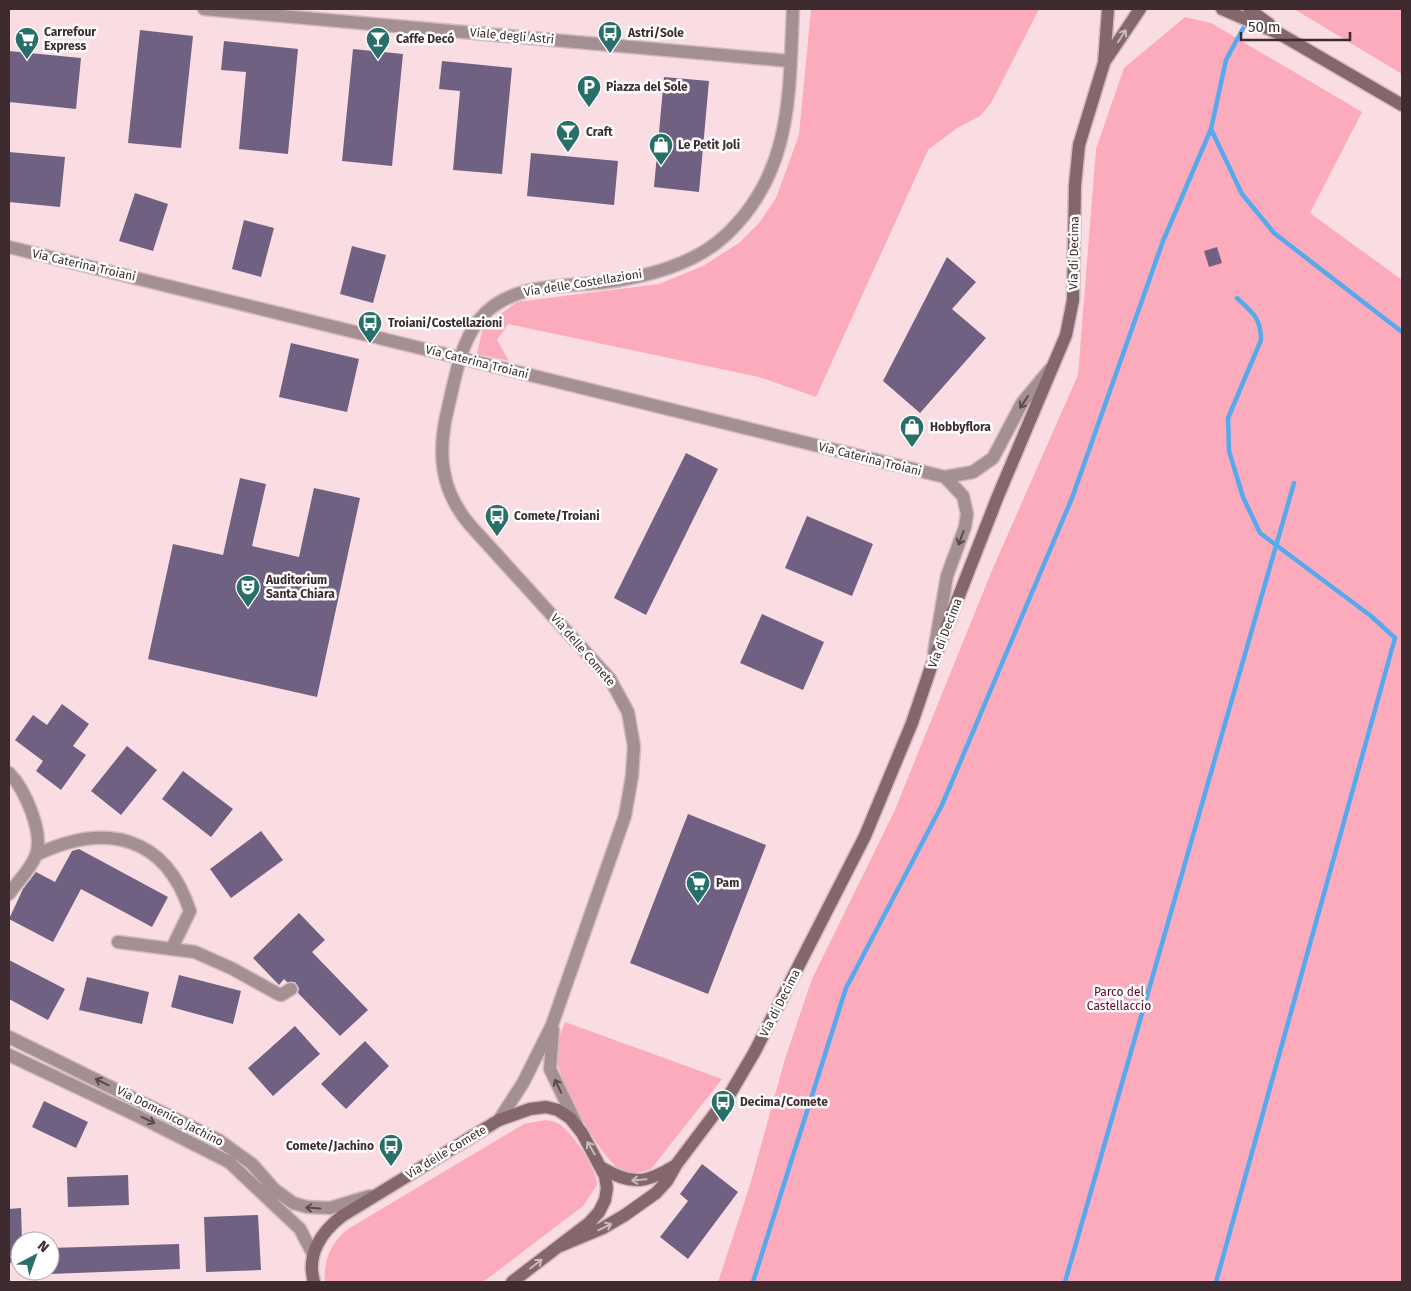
<svg xmlns="http://www.w3.org/2000/svg" width="1411" height="1291" viewBox="0 0 1411 1291" font-family="'Fira Sans',sans-serif">
<rect width="100%" height="100%" fill="#fadde2"/>
<!-- green -->
<path fill="#fbabbb" d="M811 9H1039L991 103 980 116 957 128 928 150 816 397 759 377 508 324 497 340 509 361 477 354 483 327 517 302 659 284 703 266 739 243 759 223 776 198 799 135Z
M1294 9H1402V74Z
M1185 17 1211 23 1362 112 1310 213 1402 280V1282H718L750 1185 785 1059 812 979 894 812 993 568 1078 375 1096 149 1124 68Z
M565 1022 722 1079 651 1169C641 1172 630 1176 621 1170 600 1158 552 1072 556 1048 558 1039 562 1030 565 1022Z
M545 1120C552 1121 558 1122 563 1127 574 1135 598 1172 597 1185L583 1206 483 1282H325C323 1261 331 1242 348 1229L524 1124Z"/>
<g fill="none" stroke-linecap="round" stroke-linejoin="round">
<!-- stream -->
<path stroke="#57a9ed" stroke-width="4.5" d="M1211 129 1242 194 1274 233 1402 332
M753 1282 846 988 942 805 1072 498 1163 241 1211 129 1226 60 1247 21
M1065 1282 1294 483
M1216 1282 1395 638 1371 616 1260 533 1243 497 1229 451 1228 418 1261 340C1261 318 1252 312 1237 298"/>
</g>
<!-- building -->
<path fill="#706182" d="M140 30 193 36 181 148 128 143Z
M224 41 298 49 288 154 239 149 246 72 221 70Z
M353 49 403 54 392 166 342 161Z
M9 51 81 58 76 109 9 102Z
M442 61 512 68 502 174 453 170 460 91 439 89Z
M664 77 709 81 699 192 654 187Z
M9 152 65 157 60 207 9 202Z
M531 153 618 161 614 205 527 196Z
M135 193 168 204 153 251 119 241Z
M244 220 274 228 261 277 232 269Z
M352 246 386 255 373 303 340 294Z
M1217 247 1222 263 1209 267 1204 251Z
M947 257 976 282 952 309 986 338 920 413 883 381Z
M291 343 359 359 347 412 279 397Z
M686 453 718 469 646 615 614 598Z
M240 478 266 484 252 546 299 557 314 488 360 498 317 697 148 659 173 544 223 555Z
M807 516 873 544 852 596 785 568Z
M762 614 824 642 803 690 740 663Z
M62 704 89 724 73 746 86 755 61 790 36 771 43 761 15 740 33 715 47 725Z
M127 746 157 770 121 815 91 791Z
M183 771 233 809 211 837 162 799Z
M688 814 766 845 708 994 630 963Z
M261 831 283 860 231 898 210 869Z
M79 849 168 897 152 927 81 889 53 942 9 919 23 889 36 872 55 882 72 851Z
M299 913 325 940 312 952 368 1010 340 1036 298 993 299 988 295 982H287L284 979 279 985 253 958Z
M9 960 65 989 48 1020 9 999Z
M179 975 241 991 233 1024 171 1007Z
M87 977 149 992 142 1024 79 1010Z
M295 1026 320 1054 273 1096 248 1068Z
M365 1041 389 1066 346 1109 321 1084Z
M44 1101 88 1122 76 1148 32 1127Z
M702 1164 738 1192 688 1259 660 1237 688 1201 680 1194Z
M128 1175 129 1205 68 1207 67 1177Z
M21 1208 22 1241H20V1262L9 1263V1209Z
M258 1215 261 1270 206 1272 204 1217Z
M179 1244 180 1269 50 1274V1248Z"/>
<g fill="none" stroke-linecap="round" stroke-linejoin="round">
<defs>
<path id="street" d="M204 9 790 61
M9 247 945 477 973 472 993 458 1022 403 1051 368
M934 652 947 576 965 527 967 514 963 496 945 477
M9 773C25 789 44 833 36 855 31 869 17 882 9 894
M36 855C105 822 165 835 190 911L172 948
M118 942 195 952 233 969 278 994 281 995 291 989
M553 1030 550 1069 577 1125
M9 1037 220 1141 252 1164 274 1189 293 1203 307 1207 330 1208 370 1196
M9 1055 140 1117 229 1162 300 1229 313 1254
M499 1120 523 1083 552 1025 625 816 632 776 634 746 628 712 610 679 470 525C440 490 437 452 448 408 455 379 460 344 479 320 510 280 570 288 614 281 653 275 698 262 727 234 793 171 789 93 793 9"/>
<path id="secondary" d="M1222 9 1280 34 1402 105
M1249 9 1269 24
M1105 61 1140 9
M602 1168C632 1186 647 1183 676 1165
M560 1246 603 1228 625 1215 656 1193 667 1181 676 1165 731 1092 754 1053 865 836 912 723 931 667 998 496 1066 335 1073 300 1075 185 1079 145 1104 63 1108 9
M314 1282C306 1255 321 1232 342 1216L499 1120 530 1109 546 1107 558 1110 570 1118 582 1133 605 1176 607 1188 605 1200 599 1212 589 1223 512 1282"/>
</defs>
<!-- street casing -->
<use href="#street" stroke="#d4b9be" stroke-width="15"/>
<!-- secondary casing -->
<use href="#secondary" stroke="#d4b9be" stroke-width="15"/>
<!-- street -->
<use href="#street" stroke="#a49093" stroke-width="12"/>
<!-- secondary -->
<use href="#secondary" stroke="#83676c" stroke-width="12"/>
</g>
<!-- one-way arrows -->
<defs><path id="oneway-shaft" d="M-6 0H5M1.5-3L5.5 0L1.5 3" fill="none" stroke-width="1.6" stroke-linecap="round" stroke-linejoin="round" transform="scale(1.25)"/></defs>
<g stroke="#c7bbbd">
<use href="#oneway-shaft" transform="translate(1122 36) rotate(-57)"/>
<use href="#oneway-shaft" transform="translate(591 1148) rotate(-120)"/>
<use href="#oneway-shaft" transform="translate(639 1180) rotate(175)"/>
<use href="#oneway-shaft" transform="translate(605 1227) rotate(-26)"/>
<use href="#oneway-shaft" transform="translate(536 1264) rotate(-37)"/>
</g>
<g stroke="#5c494d">
<use href="#oneway-shaft" transform="translate(1024 402) rotate(124)"/>
<use href="#oneway-shaft" transform="translate(961 538) rotate(110)"/>
<use href="#oneway-shaft" transform="translate(102 1082) rotate(-154)"/>
<use href="#oneway-shaft" transform="translate(558 1086) rotate(-116)"/>
<use href="#oneway-shaft" transform="translate(148 1120) rotate(26)"/>
<use href="#oneway-shaft" transform="translate(313 1208) rotate(-176)"/>
</g>
<!-- icons -->
<defs>
<symbol id="bus-pin" viewBox="-11 -11 22 30"><path d="M0 17L-7.5 6A9.5 9.5 0 1 1 7.5 6Z" fill="#276f68" stroke="#fff"/><path d="M-5-6H5V4H4V6H2V4H-2V6H-4V4H-5ZM-3.5-4V0h7V-4ZM-3.5 1.2v1.5H-2V1.2ZM2 1.2v1.5H3.5V1.2Z" fill="#fff"/></symbol>
<symbol id="supermarket-pin" viewBox="-11 -11 22 30"><path d="M0 17L-7.5 6A9.5 9.5 0 1 1 7.5 6Z" fill="#276f68" stroke="#fff"/><path d="M-6-5.5h2.5l.6 2H6L4.5 2H-2.5L-4.4-4H-6ZM-1.5 3.2a1.3 1.3 0 1 0 .1 0ZM3 3.2a1.3 1.3 0 1 0 .1 0Z" fill="#fff"/></symbol>
<symbol id="bar-pin" viewBox="-11 -11 22 30"><path d="M0 17L-7.5 6A9.5 9.5 0 1 1 7.5 6Z" fill="#276f68" stroke="#fff"/><path d="M-6-5H6L.8 .8V4.5H3.5V6h-7V4.5H-.8V.8Z" fill="#fff"/></symbol>
<symbol id="parking-pin" viewBox="-11 -11 22 30"><path d="M0 17L-7.5 6A9.5 9.5 0 1 1 7.5 6Z" fill="#276f68" stroke="#fff"/><path d="M-3.5-5.5H1a3.5 3.5 0 0 1 0 7H-1V5.5H-3.5ZM-1-3.4V-.6H.8a1.4 1.4 0 0 0 0-2.8Z" fill="#fff"/></symbol>
<symbol id="shop-pin" viewBox="-11 -11 22 30"><path d="M0 17L-7.5 6A9.5 9.5 0 1 1 7.5 6Z" fill="#276f68" stroke="#fff"/><path d="M-5-2.5h2.3a2.7 3.5 0 0 1 5.4 0H5L5.5 6h-11ZM-1.5-2.5h3a1.5 2.3 0 0 0-3 0Z" fill="#fff"/></symbol>
<symbol id="theatre-pin" viewBox="-11 -11 22 30"><path d="M0 17L-7.5 6A9.5 9.5 0 1 1 7.5 6Z" fill="#276f68" stroke="#fff"/><path d="M-5-5.5Q0-4 5-5.5V0Q5 5 0 6Q-5 5-5 0ZM-3.3-2.5H-1v1.5H-3.3ZM1-2.5H3.3v1.5H1ZM-2.8 1Q0 5.5 2.8 1Z" fill="#fff"/></symbol>
</defs>
<g fill-rule="evenodd">
<use href="#bus-pin" x="596" y="19" width="28" height="38"/>
<use href="#supermarket-pin" x="13" y="25" width="28" height="38"/>
<use href="#bar-pin" x="364" y="25" width="28" height="38"/>
<use href="#parking-pin" x="575" y="73" width="28" height="38"/>
<use href="#bar-pin" x="554" y="118" width="28" height="38"/>
<use href="#shop-pin" x="647" y="131" width="28" height="38"/>
<use href="#bus-pin" x="356" y="309" width="28" height="38"/>
<use href="#shop-pin" x="898" y="413" width="28" height="38"/>
<use href="#bus-pin" x="483" y="502" width="28" height="38"/>
<use href="#theatre-pin" x="234" y="573" width="28" height="38"/>
<use href="#supermarket-pin" x="684" y="869" width="28" height="38"/>
<use href="#bus-pin" x="709" y="1088" width="28" height="38"/>
<use href="#bus-pin" x="377" y="1132" width="28" height="38"/>
</g>
<g text-anchor="middle" dominant-baseline="central" stroke-width="5" stroke-linejoin="round" paint-order="stroke">
<!-- poi labels -->
<g font-size="12" font-weight="bold" fill="#3d2b2f" stroke="#fff" text-anchor="start">
<text x="44" y="32">Carrefour<tspan x="44" dy="14">Express</tspan></text>
<text x="628" y="33">Astri/Sole</text>
<text x="396" y="39">Caffe Decó</text>
<text x="606" y="87">Piazza del Sole</text>
<text x="586" y="132">Craft</text>
<text x="678" y="145">Le Petit Joli</text>
<text x="388" y="323">Troiani/Costellazioni</text>
<text x="930" y="427">Hobbyflora</text>
<text x="514" y="516">Comete/Troiani</text>
<text x="266" y="580">Auditorium<tspan x="266" dy="14">Santa Chiara</tspan></text>
<text x="716" y="883">Pam</text>
<text x="740" y="1102">Decima/Comete</text>
<text x="374" y="1146" text-anchor="end">Comete/Jachino</text>
</g>
<!-- street labels -->
<g font-size="12" fill="#3d2b2f" stroke="#fff">
<text transform="translate(512 36) rotate(5)">Viale degli Astri</text>
<text transform="translate(1074 253) rotate(-89)">Via di Decima</text>
<text transform="translate(84 265) rotate(13)">Via Caterina Troiani</text>
<text transform="translate(583 283) rotate(-9)">Via delle Costellazioni</text>
<text transform="translate(477 362) rotate(14)">Via Caterina Troiani</text>
<text transform="translate(870 459) rotate(14)">Via Caterina Troiani</text>
<text transform="translate(945 633) rotate(-69)">Via di Decima</text>
<text transform="translate(583 650) rotate(49)">Via delle Comete</text>
<text transform="translate(780 1003) rotate(-63)">Via di Decima</text>
<text transform="translate(170 1116) rotate(27)">Via Domenico Jachino</text>
<text transform="translate(446 1152) rotate(-31)">Via delle Comete</text>
</g>
<!-- park labels -->
<g font-size="12" fill="#65062b" stroke="#fff">
<text x="1119" y="992">Parco del<tspan x="1119" dy="14">Castellaccio</tspan></text>
</g>
</g>
<!-- border -->
<rect width="1411" height="1291" fill="none" stroke="#3d2b2f" stroke-width="20"/>
<!-- north arrow -->
<g transform="translate(35 1256) rotate(41)"><circle r="24" fill="#ffffff" stroke="#b1aaac"/>
<path d="M0-4L9 19L0 12L-9 19Z" fill="#276f68"/>
<text y="-8" font-size="14" font-weight="bold" text-anchor="middle" fill="#3d2b2f">N</text>
</g>
<!-- scale -->
<path d="M1241 32v8h109v-8" fill="none" stroke="#3d2b2f" stroke-width="2.5"/>
<text x="1248" y="32" font-size="15" fill="#3d2b2f" stroke="#ffffff" stroke-width="4" paint-order="stroke">50 m</text>
</svg>
